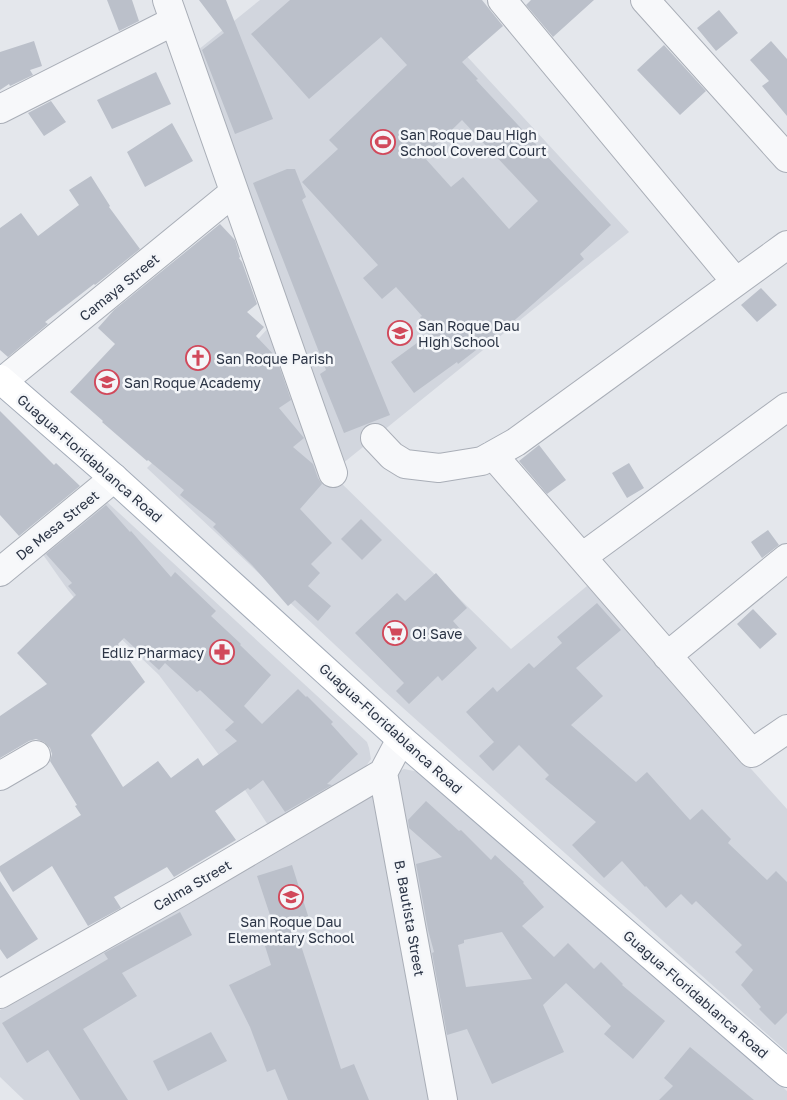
<svg xmlns="http://www.w3.org/2000/svg" width="787" height="1100" viewBox="0 0 787 1100" font-family="'Golos Text',sans-serif">
<rect width="100%" height="100%" fill="#e4e7ec"/>
<!-- built -->
<path fill="#d2d6de" d="M260 0H415L629 232 342 464 198 50Z
M270 326 335 477 511 649 587 586 787 809V1052L383 690 147 468 204 411 214 388Z
M106 501 367 742 369 748 371 759 364 769 270 828 243 787 159 675 112 630H100L68 590 39 549Z
M404 769 419 772 787 1091V1100H453L396 773Z
M375 783 431 1100H24L0 1077V1010Z"/>
<!-- building -->
<path fill="#bbc0ca" fill-rule="evenodd" d="M107 0H132L139 21 119 31Z
M199 0H226L273 119 235 134 202 50 224 33Z
M290 0H482L503 26 462 62 478 79 476 80 611 225 580 254 584 259 499 334 498 333 458 364 457 362 414 393 391 362 432 332 420 317 422 316 396 287 382 299 363 278 378 265 302 182 338 149 329 140 407 65 381 37 309 99 251 34ZM462 120 538 201 509 229 463 177 451 187 424 157Z
M531 0H594L553 37 526 5Z
M719 10 738 33 716 51 697 28Z
M34 41 42 66 30 70 33 75 10 86 9 84 0 90V52Z
M771 41 787 59V116L762 86 769 81 750 60Z
M664 45 706 91 680 115 637 70Z
M156 72 171 104 112 129 97 100Z
M51 101 66 122 44 136 28 113Z
M172 123 193 161 145 187 127 152Z
M287 169H295L306 197 302 200 390 415 344 433 320 374 326 370 253 183Z
M91 176 110 206 109 207 140 249 95 285 94 284 45 322 48 324 8 357 0 350V228L21 213 38 236 79 205 69 190Z
M220 224 235 240 240 257 239 258 242 262 257 304 247 312 264 327 256 336 276 357 291 400 279 408 304 438 293 447 313 464 318 478 322 484 300 509 332 543 311 564 320 573 308 586 331 606 318 621 295 600 288 606 252 565 213 527 216 524 180 495 184 490 148 460 147 461 102 422 103 421 70 392 115 344 98 328 114 310Z
M761 288 777 305 757 322 741 305Z
M0 411 54 465 56 463 80 486 19 536 0 515Z
M539 445 566 480 547 494 519 461Z
M629 463 644 488 627 498 612 473Z
M106 505 130 532 131 531 171 577 175 572 216 611 211 616 241 644 240 645 271 675 244 706 262 724 298 689 306 697 307 696 333 722 331 724 358 754 327 784 332 785 285 812 263 780 250 790 248 788 215 811 236 840 174 877 167 867 114 897 121 908 88 926 52 866 13 892 0 871V866L81 815 75 806 77 805 50 761 52 754 50 748 44 742 36 739 29 741 0 758V716L47 684 17 653 76 595 68 586 72 583 46 554ZM124 638 159 670 165 663 197 692 200 690 234 722 225 730 237 741 203 766 198 758 171 778 158 761 123 787 91 735 145 682 118 644Z
M361 519 382 540 362 560 341 539Z
M768 530 779 545 762 558 751 542Z
M436 573 467 608 453 621 477 648 442 681 438 676 409 704 396 691 404 683 355 633 397 593 405 601Z
M597 603 621 630 576 668 603 696 571 725 636 782 647 772 690 820 702 809 731 839 728 843 767 880 776 871 787 882V1013L775 1025 759 1009 761 1007 741 985 753 970 735 952 742 945 696 901 692 905 681 894 666 908 646 886 645 887 622 861 604 878 572 845 596 822 545 779 549 775 519 745 493 771 479 756 494 742 466 712 493 687 497 692 529 663 534 668 562 643 557 637Z
M753 609 777 634 760 649 737 624Z
M426 801 459 831 461 830 491 860 495 855 524 882 523 883 544 907 522 926 554 957 568 943 594 969 601 962 623 984 622 985 665 1021 633 1059 604 1034 611 1026 566 983 543 1005 564 1052 492 1084 467 1029 447 1035 432 953 434 952 428 930 416 864 442 857 409 828 408 820ZM502 932 532 979 466 987 458 945 464 943V940Z
M292 865 310 922 295 927 341 1069 354 1064 369 1100H288L275 1069 267 1072 250 1027 229 985 271 965 265 946 279 942 257 876Z
M0 881 38 939 7 959 0 949Z
M180 912 192 935 122 973 137 996 83 1029 128 1100H80L48 1050 27 1063 2 1023 108 959 104 953Z
M211 1032 227 1061 168 1091 153 1061Z
M690 1047 754 1100H659L673 1086 664 1078Z"/>
<g fill="none" stroke-linecap="round" stroke-linejoin="round">
<defs>
<path id="minor" d="M167 0 333 473
M502 0 736 282
M645 0 787 158
M0 109 174 21
M3 381 234 192
M375 438 392 456 405 464 439 468 482 461 516 442 787 245
M493 455 752 753 787 729
M582 557 787 407
M0 572 114 478
M667 656 787 558
M401 739 383 773 443 1100
M0 776 36 755
M0 994 182 891 383 773"/>
<path id="major" d="M0 379 114 478 401 739 787 1073"/>
</defs>
<!-- minor casing -->
<use href="#minor" stroke="#a9aeb7" stroke-width="30"/>
<!-- major casing -->
<use href="#major" stroke="#a3abb8" stroke-width="30"/>
<!-- minor -->
<use href="#minor" stroke="#f7f8fa" stroke-width="28"/>
<!-- major -->
<use href="#major" stroke="#fff" stroke-width="28"/>
</g>
<!-- icons -->
<defs>
<symbol id="stadium-ring" viewBox="-11 -11 22 22"><circle r="9.5" fill="#f4f6f9" stroke="#d1495b" stroke-width="1.5"/><path d="M0-5a6.5 5 0 1 0 0 10a6.5 5 0 1 0 0-10ZM-3.5-1.8h7v3.6h-7Z" fill="#d1495b"/></symbol>
<symbol id="school-ring" viewBox="-11 -11 22 22"><circle r="9.5" fill="#f4f6f9" stroke="#d1495b" stroke-width="1.5"/><path d="M0-5L7-2L0 1L-7-2ZM-4 1L0 2.5L4 1V4Q0 6-4 4Z" fill="#d1495b"/></symbol>
<symbol id="church-ring" viewBox="-11 -11 22 22"><circle r="9.5" fill="#f4f6f9" stroke="#d1495b" stroke-width="1.5"/><path d="M-1.2-6h2.4v3.5h3.3v2.4h-3.3V6h-2.4V-.1h-3.3v-2.4h3.3Z" fill="#d1495b"/></symbol>
<symbol id="supermarket-ring" viewBox="-11 -11 22 22"><circle r="9.5" fill="#f4f6f9" stroke="#d1495b" stroke-width="1.5"/><path d="M-6-5.5h2.5l.6 2H6L4.5 2H-2.5L-4.4-4H-6ZM-1.5 3.2a1.3 1.3 0 1 0 .1 0ZM3 3.2a1.3 1.3 0 1 0 .1 0Z" fill="#d1495b"/></symbol>
<symbol id="pharmacy-ring" viewBox="-11 -11 22 22"><circle r="9.5" fill="#f4f6f9" stroke="#d1495b" stroke-width="1.5"/><path d="M-2-6h4v4h4v4h-4v4h-4v-4h-4v-4h4Z" fill="#d1495b"/></symbol>
</defs>
<g fill-rule="evenodd">
<use href="#stadium-ring" x="369" y="128" width="28" height="28"/>
<use href="#school-ring" x="386" y="319" width="28" height="28"/>
<use href="#church-ring" x="184" y="344" width="28" height="28"/>
<use href="#school-ring" x="93" y="368" width="28" height="28"/>
<use href="#supermarket-ring" x="381" y="619" width="28" height="28"/>
<use href="#pharmacy-ring" x="208" y="638" width="28" height="28"/>
<use href="#school-ring" x="277" y="883" width="28" height="28"/>
</g>
<g text-anchor="middle" dominant-baseline="central" stroke-width="5" stroke-linejoin="round" paint-order="stroke">
<!-- poi labels -->
<g font-size="14" fill="#2b3445" stroke="#f4f6f9" text-anchor="start">
<text x="400" y="134">San Roque Dau High<tspan x="400" dy="16">School Covered Court</tspan></text>
<text x="418" y="325">San Roque Dau<tspan x="418" dy="16">High School</tspan></text>
<text x="216" y="358">San Roque Parish</text>
<text x="124" y="382">San Roque Academy</text>
<text x="412" y="633">O! Save</text>
<text x="204" y="652" text-anchor="end">Edliz Pharmacy</text>
<text x="291" y="921" text-anchor="middle">San Roque Dau<tspan x="291" dy="16">Elementary School</tspan></text>
</g>
<!-- street labels -->
<g font-size="14" fill="#2b3445" stroke="#f4f6f9">
<text transform="translate(119 287) rotate(-39)">Camaya Street</text>
<text transform="translate(90 458) rotate(41)">Guagua-Floridablanca Road</text>
<text transform="translate(57 525) rotate(-39)">De Mesa Street</text>
<text transform="translate(391 728) rotate(42)">Guagua-Floridablanca Road</text>
<text transform="translate(192 885) rotate(-30)">Calma Street</text>
<text transform="translate(410 918) rotate(80)">B. Bautista Street</text>
<text transform="translate(696 994) rotate(41)">Guagua-Floridablanca Road</text>
</g>
</g>
</svg>
